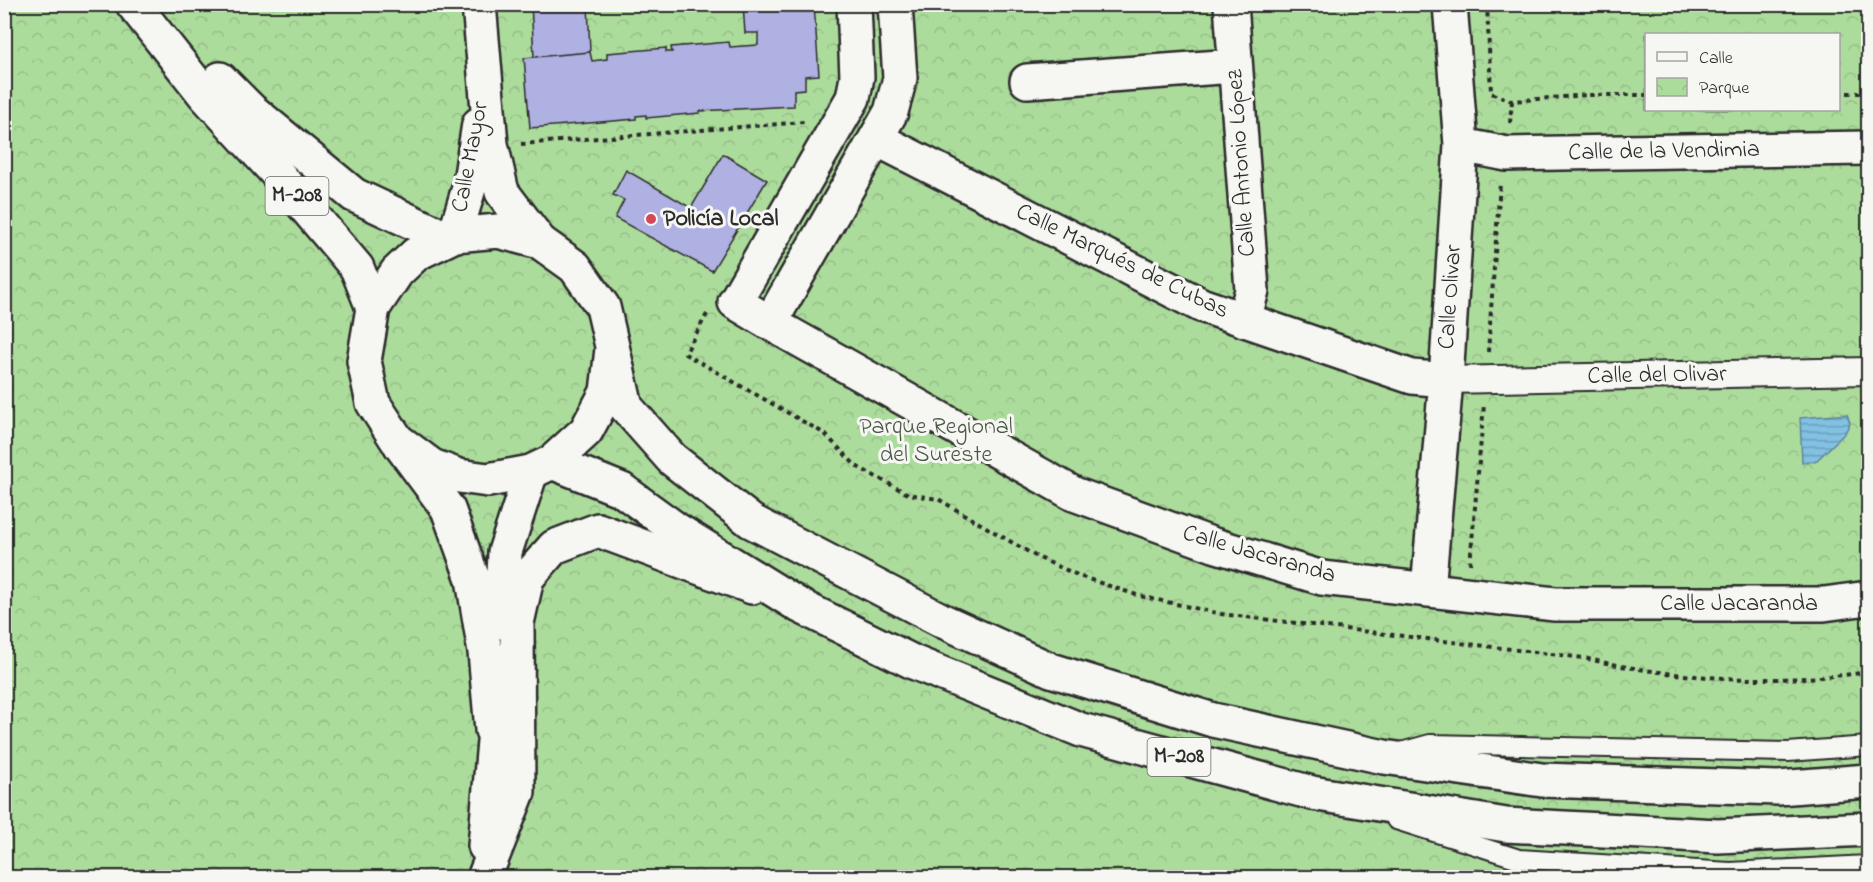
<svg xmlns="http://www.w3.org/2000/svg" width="1873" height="882" viewBox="0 0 1873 882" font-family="'Indie Flower',sans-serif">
<defs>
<pattern id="park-crowns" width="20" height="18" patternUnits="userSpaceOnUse" patternTransform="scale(1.5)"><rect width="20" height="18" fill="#acdc9c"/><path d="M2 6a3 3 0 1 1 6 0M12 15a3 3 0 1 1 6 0" fill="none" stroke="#94bd87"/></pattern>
<pattern id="water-rules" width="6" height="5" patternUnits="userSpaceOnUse" patternTransform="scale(1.5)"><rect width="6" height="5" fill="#82c1e3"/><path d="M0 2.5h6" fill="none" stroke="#6b9db8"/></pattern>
</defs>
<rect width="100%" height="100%" fill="#f6f6f2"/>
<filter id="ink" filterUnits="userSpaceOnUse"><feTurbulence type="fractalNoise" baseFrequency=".0167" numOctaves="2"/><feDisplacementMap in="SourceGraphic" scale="12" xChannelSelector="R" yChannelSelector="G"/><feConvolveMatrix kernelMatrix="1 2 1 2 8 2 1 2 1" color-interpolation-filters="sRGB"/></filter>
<g filter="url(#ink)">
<!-- park -->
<path fill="url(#park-crowns)" stroke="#6c8464" stroke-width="1.5" fill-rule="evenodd" d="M5 5H1868V877H5ZM1646 34H1838V110H1646Z"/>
<!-- water -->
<path fill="url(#water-rules)" stroke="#5f8599" stroke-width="1.5" d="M1847 414 1850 423 1845 433 1816 461 1802 463 1800 418Z"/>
<!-- building -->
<path fill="#afb1e2" stroke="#2b2b2b" stroke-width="1.5" d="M531 4H588L590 52 534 57Z
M743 4H814L819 75 805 76V89L794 90V106L700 111V113L646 118V115L636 116V119L530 128 524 58 590 52 592 61 607 59V53L666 48V52H672L671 47 729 42 730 47 758 45V33H745Z
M723 154 767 180 712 271 615 218 624 200 613 195 626 170 691 208Z"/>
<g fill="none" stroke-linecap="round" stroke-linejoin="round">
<defs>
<path id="service" d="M1401 752 1430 744 1788 752 1868 746
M1396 820 1519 859 1730 872 1868 865"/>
<path id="pedestrian" d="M1446 380 1868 371"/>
<path id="minor" d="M479 4 491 144 502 192 540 242
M854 4 857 77 853 98 735 302 770 323 891 112 900 78 895 4
M1231 4 1252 290 1244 320
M1027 81 1234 66
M877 139 1201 305 1412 377 1446 380
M1461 145 1507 154 1868 148
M455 235 469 188 479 124
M770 323 1074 494 1214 545 1322 578 1555 604H1824L1868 598
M1428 590 1446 380 1461 145 1450 4"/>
<path id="tertiary" d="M401 446 448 509 473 579 485 652 492 730
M502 622 505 552 531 472
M485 846 497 706
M484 878 518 792 517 623 527 578 554 547 598 530 752 587"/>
<path id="primary" d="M133 4 205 95 274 170 357 268 373 308
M220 79 251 110 354 195 446 238
M612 349 607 392 586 431 552 462 531 472 488 480 459 476 432 466 397 440 373 403 364 361 373 308 397 272 416 254 455 235 498 231 540 242 575 267 603 307 626 407 672 459 751 521 943 621 1051 670 1213 720 1384 757 1542 780 1778 788 1868 781
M552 462 622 490 677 530 800 606 913 662 1081 730 1312 793 1506 825 1718 836 1868 829"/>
</defs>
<!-- service casing -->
<use href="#service" stroke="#2b2b2b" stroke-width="22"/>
<!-- pedestrian casing -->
<use href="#pedestrian" stroke="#2b2b2b" stroke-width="30"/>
<!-- minor casing -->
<use href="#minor" stroke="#2b2b2b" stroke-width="38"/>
<!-- tertiary casing -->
<use href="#tertiary" stroke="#2b2b2b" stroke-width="38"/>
<!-- primary casing -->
<use href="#primary" stroke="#2b2b2b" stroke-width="38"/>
<!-- path -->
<path stroke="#2b2b2b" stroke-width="4" stroke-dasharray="4.5 4.5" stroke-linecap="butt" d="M1487 4 1491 93 1512 101 1588 95H1646
M1838 93H1868
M1510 123 1512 101
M521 144 804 122
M707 314 685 354 825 434 856 466 908 494 938 499 1037 557 1082 577 1140 596 1221 614 1584 658C1676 680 1775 685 1868 672
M1488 352 1500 183
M1470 564 1484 405"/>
<!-- service -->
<use href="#service" stroke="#f6f6f2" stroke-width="18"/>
<!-- pedestrian -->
<use href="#pedestrian" stroke="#f6f6f2" stroke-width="26"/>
<!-- minor -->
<use href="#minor" stroke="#f6f6f2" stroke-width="33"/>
<!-- tertiary -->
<use href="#tertiary" stroke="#f6f6f2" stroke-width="33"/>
<!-- primary -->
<use href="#primary" stroke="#f6f6f2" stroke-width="33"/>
</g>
</g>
<!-- markers -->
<circle fill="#d1495b" stroke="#f6f6f2" stroke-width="2" cx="651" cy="219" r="6"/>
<g text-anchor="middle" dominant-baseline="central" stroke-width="6" stroke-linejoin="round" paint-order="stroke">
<!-- shield labels -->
<g fill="#f6f6f2" stroke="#686867" stroke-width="1.5">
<rect x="265.5" y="177" width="63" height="38" rx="4.5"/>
<rect x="1147.5" y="738" width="63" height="38" rx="4.5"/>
</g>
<g font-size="22" font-weight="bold" fill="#2b2b2b">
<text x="297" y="196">M-208</text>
<text x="1179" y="757">M-208</text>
</g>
<!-- street labels -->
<g font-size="24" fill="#2b2b2b" stroke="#f6f6f2">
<text transform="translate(1664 152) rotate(-1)">Calle de la Vendimia</text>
<text transform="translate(471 157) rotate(-79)">Calle Mayor</text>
<text transform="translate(1242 163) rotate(-94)">Calle Antonio López</text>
<text transform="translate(1122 262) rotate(26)">Calle Marqués de Cubas</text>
<text transform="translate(1451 297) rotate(-86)">Calle Olivar</text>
<text transform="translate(1657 376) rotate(-1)">Calle del Olivar</text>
<text transform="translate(1259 555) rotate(16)">Calle Jacaranda</text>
<text x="1739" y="604">Calle Jacaranda</text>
</g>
<!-- poi labels -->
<g font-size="24" font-weight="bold" fill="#2b2b2b" stroke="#f6f6f2" text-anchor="start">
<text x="663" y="219">Policía Local</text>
</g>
<!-- park labels -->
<g font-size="24" fill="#4b5747" stroke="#f6f6f2">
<text x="936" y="427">Parque Regional<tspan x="936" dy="28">del Sureste</tspan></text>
</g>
</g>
<!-- margin -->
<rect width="1873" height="882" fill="none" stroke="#f6f6f2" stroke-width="24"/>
<rect x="12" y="12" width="1849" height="858" fill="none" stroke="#2b2b2b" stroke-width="2" filter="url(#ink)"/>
<!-- legend -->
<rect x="1645" y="33" width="195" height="78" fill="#f6f6f2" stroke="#a5a5a2" stroke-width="1.5"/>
<rect x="1657" y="52" width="30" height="9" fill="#f6f6f2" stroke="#a5a5a2" stroke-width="1.5"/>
<text x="1699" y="63" font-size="18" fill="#2b2b2b">Calle</text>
<rect x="1657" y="78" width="30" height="18" fill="url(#park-crowns)" stroke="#a5a5a2" stroke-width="1.5"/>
<text x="1699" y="93" font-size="18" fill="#2b2b2b">Parque</text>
</svg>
